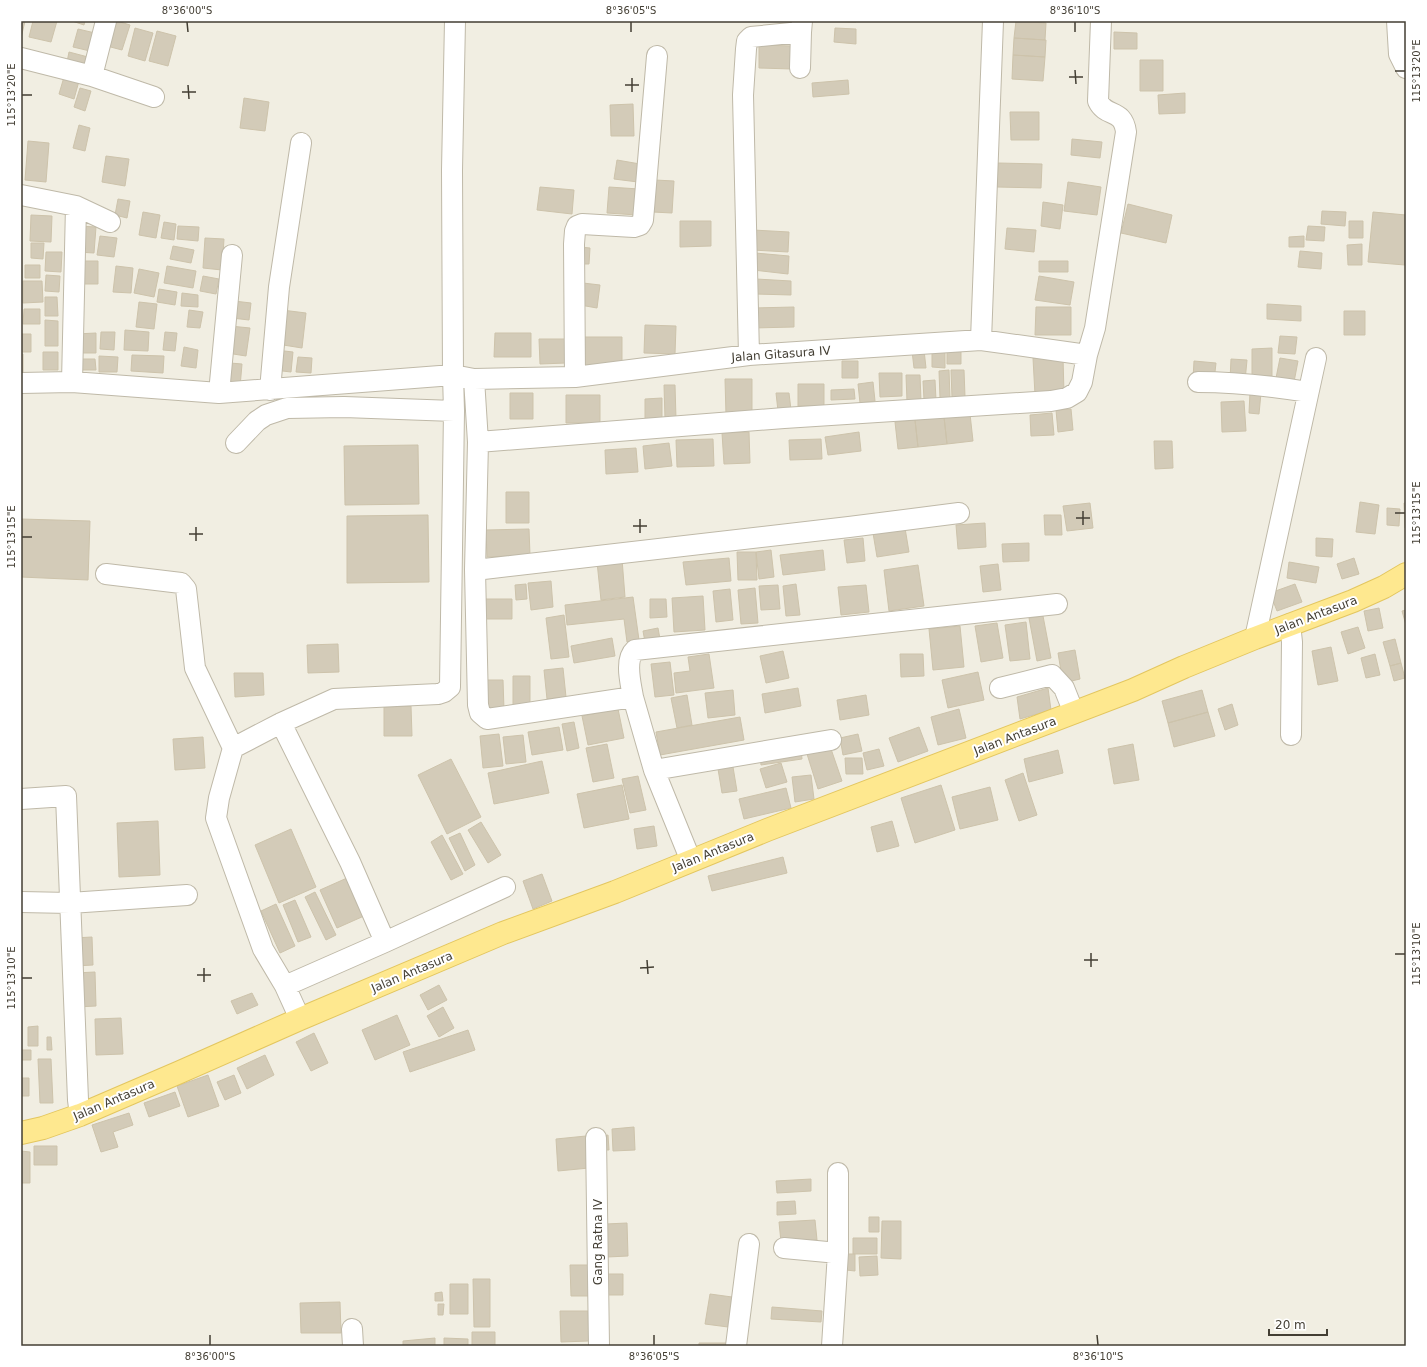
<svg xmlns="http://www.w3.org/2000/svg" width="1427" height="1367" viewBox="0 0 1427 1367" font-family="'DejaVu Sans',sans-serif">
<rect width="100%" height="100%" fill="#f1eee2"/>
<!-- building -->
<path fill="#d3cbb8" stroke="#cdc3ab" d="M21 21H25L21 38Z
M33 21H57L51 42 29 37Z
M72 21H85L84 25Z
M111 21H117L130 25 122 50 103 45Z
M825 21H856V22Z
M1016 21 1046 23 1045 40 1014 38Z
M135 28 153 33 145 61 128 56Z
M835 28 856 29V44L834 42Z
M78 29 95 33 90 51 73 47Z
M157 31 176 36 168 66 149 61Z
M1114 32 1137 33V49H1114Z
M1014 38 1046 40 1045 57 1013 55Z
M759 45 792 46V69L759 68Z
M69 52 88 57 86 66 67 62Z
M1013 55 1045 57 1043 81 1012 79Z
M1140 60H1163V91H1140Z
M64 77 79 81 74 99 59 94Z
M848 80 849 94 813 97 812 83Z
M80 88 91 91 85 111 74 107Z
M1185 93V113L1159 114 1158 95Z
M244 98 269 102 265 131 240 128Z
M633 104 634 136H611L610 105Z
M1010 112H1039V140H1011Z
M79 125 90 128 85 151 73 148Z
M1072 139 1102 142 1100 158 1071 155Z
M28 141 49 143 46 182 25 180Z
M106 156 129 159 125 186 102 182Z
M617 160 640 164 638 182 614 179Z
M998 163 1042 164 1041 188 997 187Z
M655 180 674 181 672 213 653 212Z
M1068 182 1101 187 1097 215 1064 211Z
M540 187 574 190 572 214 537 210Z
M609 187 639 189 637 215 607 213Z
M118 199 130 201 127 218 115 215Z
M1043 202 1063 205 1060 229 1041 226Z
M1128 204 1172 215 1166 243 1121 233Z
M1322 211 1346 212 1345 226 1321 224Z
M143 212 160 215 156 238 139 235Z
M1373 212 1406 215 1405 265 1368 262Z
M31 215 52 216 51 242 30 241Z
M680 221H711V246L680 247Z
M1349 221H1363V238H1349Z
M164 222 176 224 174 240 161 238Z
M79 226 96 227 94 253 78 252Z
M178 226 199 227 198 241 177 239Z
M1308 226 1325 227 1324 241 1306 240Z
M1007 228 1036 230 1034 252 1005 249Z
M753 230 789 232 788 252 752 250Z
M100 236 117 238 114 257 97 255Z
M1304 236V247H1289V237Z
M205 238 224 239 222 270 203 268Z
M31 243H44L43 259 31 258Z
M1362 244V265H1348L1347 245Z
M173 246 194 250 191 263 170 259Z
M580 247 590 248 589 264H579Z
M1300 251 1322 253 1321 269 1298 267Z
M46 252H62L61 272 45 271Z
M755 253 789 256 788 274 753 270Z
M80 261H98V284H80Z
M1039 261H1068V272H1039Z
M25 265H40V278H25Z
M116 266 133 268 131 293 113 292Z
M167 266 196 271 193 288 164 283Z
M139 269 159 273 154 297 134 293Z
M46 275 60 276 59 292 45 291Z
M203 276 219 279 216 294 200 291Z
M1039 276 1074 282 1070 305 1035 300Z
M756 279 791 281V295L755 294Z
M23 281H42L43 302 23 303Z
M583 283 600 285 597 308 580 305Z
M159 289 177 292 175 305 157 302Z
M182 293 198 295V307L181 306Z
M45 297H57L58 316H45Z
M234 301 251 303 249 320 232 318Z
M139 302 157 304 154 329 136 327Z
M1267 304 1301 306V321L1267 319Z
M794 307V327L753 328V308Z
M1036 307H1071V335H1035Z
M24 309H40V324H23Z
M189 310 203 312 200 328 187 327Z
M282 310 306 313 302 348 277 344Z
M1344 311H1365V335H1344Z
M45 320 58 321V346H45Z
M645 325 676 326 675 354 644 353Z
M230 326 250 328 246 356 227 353Z
M125 330 149 332 148 351 124 350Z
M101 332H115L114 350 100 349Z
M165 332 177 333 175 351 163 350Z
M96 333V353H76V334Z
M495 333H531V357H494Z
M21 334H31V352H21Z
M1280 336 1297 337 1295 354 1278 353Z
M584 337H622V367H584Z
M539 339H565L566 363 540 364Z
M184 347 198 350 196 368 181 366Z
M947 347H961V364H947Z
M1272 348V376H1252V349Z
M932 349H945V368L932 367Z
M276 350 293 352 291 372 274 370Z
M924 350 926 368H914L912 351Z
M43 352H58V370H43Z
M21 354H23V373H21Z
M132 355 164 356 163 373 131 371Z
M99 356 118 357 117 372H99Z
M298 357 312 358 311 373 296 372Z
M1063 357 1064 394 1035 395 1033 358Z
M1280 358 1298 361 1294 382 1276 378Z
M80 359H95L96 370H81Z
M1231 359 1247 360 1245 381 1230 380Z
M842 361H858V378H842Z
M1194 361 1216 363 1214 381 1193 379Z
M230 363 242 364 240 387 228 385Z
M949 370 950 398H940L939 371Z
M951 370H964L965 397 952 398Z
M879 373H902V396L880 397Z
M906 375H920L921 401 907 402Z
M725 379H752V414L726 415Z
M935 380 936 400H924L923 381Z
M873 382 875 401 860 403 858 384Z
M798 384H824V406H798Z
M664 385H675L676 419H665Z
M854 389 855 399 831 400V390Z
M1250 392 1261 393 1259 414 1249 413Z
M510 393H533V419H510Z
M776 393H789L791 410 778 411Z
M566 395H600V423H566Z
M662 398V423L645 424V399Z
M1244 401 1246 431 1222 432 1221 402Z
M1071 409 1073 430 1058 432 1056 410Z
M1052 413 1054 435 1031 436 1030 415Z
M970 414 973 441 947 444 944 417Z
M944 417 947 444 918 447 915 420Z
M915 420 918 447 898 449 895 422Z
M749 432 750 463 724 464 722 433Z
M859 432 861 451 828 455 825 437Z
M713 439 714 466 677 467 676 440Z
M821 439 822 459 790 460 789 440Z
M1154 441H1172L1173 468 1155 469Z
M669 443 672 466 645 469 643 446Z
M418 445 419 504 345 505 344 446Z
M636 448 638 472 606 474 605 450Z
M506 492H529V523H506Z
M1360 502 1379 505 1375 534 1356 532Z
M1090 503 1093 528 1067 531 1063 506Z
M1404 503H1406V528H1405Z
M1387 508 1400 509 1399 526 1387 525Z
M428 515 429 582 347 583V516Z
M1044 515H1061L1062 535H1045Z
M21 519 90 521 88 580 21 577Z
M985 523 986 547 958 549 956 525Z
M905 528 909 552 877 557 873 533Z
M529 529 530 555 487 557 486 530Z
M863 538 865 561 847 563 844 540Z
M1316 538 1333 539 1332 557 1316 556Z
M1029 543V561L1003 562 1002 544Z
M771 550 774 577 759 579 756 552Z
M823 550 825 570 783 575 780 555Z
M737 552H756L757 580H738Z
M729 558 731 581 686 585 683 562Z
M1354 558 1359 574 1342 579 1337 564Z
M622 559 625 597 601 600 597 562Z
M1289 562 1319 567 1316 583 1287 578Z
M998 564 1001 590 983 592 980 566Z
M918 565 924 606 889 611 884 570Z
M551 581 553 607 531 610 528 583Z
M526 584 527 599 516 600 515 585Z
M796 584 800 615 786 616 783 586Z
M1295 584 1302 602 1277 611 1270 593Z
M778 585 780 609 761 610 759 586Z
M866 585 869 612 841 615 838 587Z
M755 588 758 623 741 624 738 590Z
M730 589 733 620 716 622 713 591Z
M703 596 705 630 674 632 672 598Z
M633 597 639 640 627 642 624 619 567 625 565 605Z
M485 599H512V619H485Z
M650 599H666L667 617 650 618Z
M1379 608 1383 628 1368 631 1364 611Z
M1406 610V625L1402 611Z
M564 615 569 657 551 659 546 618Z
M1043 616 1051 658 1037 661 1029 618Z
M1026 622 1030 659 1010 661 1005 625Z
M997 623 1003 658 981 662 975 626Z
M960 626 964 667 933 670 929 629Z
M1358 627 1365 648 1348 654 1341 632Z
M658 628 660 639 645 642 643 631Z
M612 638 615 656 574 663 571 646Z
M1395 639 1401 663 1390 666 1383 642Z
M338 644 339 672 308 673 307 645Z
M1331 647 1338 681 1318 685 1312 651Z
M1075 650 1080 679 1063 683 1058 653Z
M783 651 789 678 766 683 760 656Z
M709 654 714 688 676 693 674 673 690 671 688 657Z
M900 654H923L924 676 901 677Z
M1375 654 1380 675 1366 678 1361 658Z
M670 662 674 695 655 697 651 664Z
M1401 663 1405 678 1394 681 1390 666Z
M563 668 566 697 547 699 544 670Z
M978 672 984 700 948 708 942 680Z
M234 673H263L264 695 235 697Z
M513 676H530V705H513Z
M483 680H503L504 710 484 711Z
M798 688 801 706 765 713 762 694Z
M1048 688 1051 710 1020 719 1017 697Z
M733 690 735 715 708 718 705 693Z
M1202 690 1208 712 1168 723 1162 701Z
M687 695 692 725 677 728 671 698Z
M866 695 869 715 840 720 837 700Z
M1232 704 1238 725 1225 730 1218 709Z
M411 706 412 736H384V707Z
M618 709 624 738 588 745 582 716Z
M959 709 966 738 938 745 931 717Z
M1208 712 1215 736 1174 747 1168 723Z
M740 717 744 740 660 755 656 732Z
M574 722 579 748 567 751 562 724Z
M559 727 563 750 532 755 528 732Z
M919 727 928 751 898 762 889 738Z
M499 734 503 766 483 768 480 736Z
M858 734 862 751 843 755 840 738Z
M523 735 526 762 506 764 503 737Z
M203 737 205 768 175 770 173 739Z
M607 744 614 778 593 782 586 748Z
M1133 744 1139 780 1114 784 1108 749Z
M830 746 842 781 818 789 807 754Z
M801 748 802 759 761 765 760 754Z
M879 749 884 766 867 770 863 753Z
M1058 750 1063 773 1029 782 1024 759Z
M845 758H862L863 774H846Z
M451 759 481 817 447 834 418 775Z
M542 761 549 793 494 804 488 773Z
M732 761 737 791 722 793 717 763Z
M781 763 787 782 766 788 760 769Z
M1023 773 1037 815 1019 821 1005 780Z
M811 775 814 799 795 802 792 777Z
M638 776 646 810 630 813 622 779Z
M622 785 629 819 584 828 577 794Z
M941 785 955 830 915 843 901 798Z
M990 787 998 820 960 829 952 797Z
M786 788 791 808 744 819 739 799Z
M158 821 160 875 119 877 117 823Z
M892 821 899 846 877 852 871 827Z
M481 822 501 855 488 863 468 830Z
M654 826 657 846 637 849 634 829Z
M291 829 316 887 279 903 255 845Z
M460 833 475 865 465 871 449 838Z
M442 835 463 874 451 880 431 842Z
M783 857 787 873 712 891 708 876Z
M542 874 552 901 533 909 523 881Z
M347 878 364 916 337 928 320 890Z
M315 892 336 935 326 940 305 897Z
M295 900 311 937 298 942 283 905Z
M276 904 295 946 280 953 261 911Z
M92 937 93 965 75 966 74 938Z
M95 972 96 1006 76 1007 75 973Z
M439 985 447 1000 428 1010 420 995Z
M252 993 258 1005 237 1014 231 1001Z
M443 1007 454 1028 439 1037 427 1016Z
M397 1015 410 1045 375 1060 362 1030Z
M121 1018 123 1054 96 1055 95 1019Z
M38 1026V1046H28V1027Z
M468 1030 475 1050 410 1072 403 1052Z
M314 1033 328 1063 311 1071 296 1042Z
M47 1037H51L52 1050H47Z
M21 1050H31V1060H21Z
M265 1055 274 1075 247 1089 237 1068Z
M38 1059H51L53 1103H40Z
M208 1075 219 1106 188 1117 177 1086Z
M234 1075 241 1093 225 1100 217 1082Z
M21 1078H29V1096H21Z
M175 1092 180 1106 149 1117 144 1103Z
M129 1113 133 1125 113 1132 118 1147 101 1152 92 1125Z
M634 1127 635 1150 613 1151 612 1129Z
M608 1135 609 1150H603L602 1136Z
M586 1136 589 1168 558 1171 556 1139Z
M34 1146H57V1165H34Z
M21 1151 30 1152V1183H21Z
M811 1179V1191L777 1193 776 1181Z
M795 1201 796 1214 777 1215V1202Z
M869 1217H879V1232H869Z
M815 1220 817 1240 781 1242 779 1222Z
M882 1221H901V1259L881 1258Z
M627 1223 628 1256 607 1257 606 1224Z
M853 1238H877V1254H853Z
M847 1254H855V1271L846 1270Z
M877 1256 878 1275 860 1276 859 1257Z
M570 1265H588L589 1296H571Z
M601 1274H623V1295H601Z
M473 1279H490V1327H474Z
M450 1284H468V1314H450Z
M442 1292 443 1301H435V1293Z
M710 1294 732 1297 728 1327 705 1324Z
M340 1302 341 1333H301L300 1303Z
M438 1304H444L443 1315H438Z
M772 1307 822 1311 821 1322 771 1319Z
M560 1311H588L589 1341 561 1342Z
M472 1332H495V1346H472Z
M435 1338V1346H403V1341Z
M444 1338 468 1339V1346H444Z
M699 1343H726V1346H699Z"/>
<g fill="none" stroke-linecap="round" stroke-linejoin="round">
<defs>
<path id="minor" d="M1397 21 1399 54 1406 68
M21 58 92 76 154 97
M800 68 801 32
M92 76 106 21
M21 195 76 206 110 222
M981 340 993 21
M749 355 743 95 746 49 747 41 751 37 801 32 802 21
M575 377 574 244 575 231 577 226 582 224 634 227 640 225 643 220 657 56
M474 379 478 442 475 570 478 705 480 713 487 719 633 697 654 770 691 861
M72 382 76 206
M1198 382C1235 382 1271 386 1308 392
M21 383 72 382 219 393 453 375 474 379 575 377 749 355 981 340 1087 355
M270 390 279 287 301 143
M219 393 232 255
M478 442 784 418 1051 401 1067 398 1077 392 1082 382 1087 355 1095 328 1126 132C1123 108 1106 118 1098 101L1101 21
M236 443 257 421 266 415 287 408 344 407 454 411
M475 570 849 527 959 513
M106 574 181 583 186 589 195 668 233 748
M1290 624 1292 642 1291 735
M1255 638 1316 358
M1000 688 1052 675 1064 688 1074 713
M633 697C631 684 624 660 635 650L1057 604
M281 723 350 862 385 942
M654 770 831 740
M21 799 66 796 78 1100 80 1115
M21 902 70 903 187 895
M285 986 385 942 505 887
M300 1019 285 986 263 949 216 818 219 798 233 748 281 723 334 699 438 694 444 692 450 687 454 411 453 375 452 170 455 21
M596 1138 599 1346
M784 1248 838 1253
M352 1329 353 1346
M736 1346 749 1244
M832 1346 838 1253V1173"/>
<path id="major" d="M21 1133 43 1128 80 1115 180 1072 300 1019 503 933 615 892 767 830 1133 690 1184 667 1255 638 1353 601 1384 587 1406 574"/>
</defs>
<!-- minor casing -->
<use href="#minor" stroke="#bfb9a8" stroke-width="22"/>
<!-- major casing -->
<use href="#major" stroke="#e3c65f" stroke-width="24"/>
<!-- minor -->
<use href="#minor" stroke="#fff" stroke-width="20"/>
<!-- major -->
<use href="#major" stroke="#fee88f" stroke-width="22"/>
</g>
<!-- ticks -->
<path fill="none" stroke="#433e33" stroke-width="1.5" d="M187 22 188 32M631 22V32M1075 22V32M1075 70 1076 84M1395 71H1405M1069 77H1083M632 78V92M188 85 189 99M625 85H639M182 92H196M22 95H32M1083 511V525M1395 513H1405M1076 518H1090M640 519V533M633 526H647M196 527V541M189 534H203M22 537H32M1091 953V967M1395 954H1405M647 960 648 974M1084 960H1098M204 968V982M640 968 654 967M197 975H211M22 978H32M210 1335V1345M654 1335V1345M1097 1335 1098 1345"/>
<g text-anchor="middle" dominant-baseline="central" stroke-width="4" stroke-linejoin="round" paint-order="stroke">
<!-- street labels -->
<g font-size="12" fill="#433e33" stroke="#fff">
<text transform="translate(781 354) rotate(-4)">Jalan Gitasura IV</text>
<text transform="translate(1316 615) rotate(-21)">Jalan Antasura</text>
<text transform="translate(1015 736) rotate(-21)">Jalan Antasura</text>
<text transform="translate(713 852) rotate(-22)">Jalan Antasura</text>
<text transform="translate(412 972) rotate(-23)">Jalan Antasura</text>
<text transform="translate(114 1100) rotate(-23)">Jalan Antasura</text>
<text transform="translate(598 1242) rotate(-90)">Gang Ratna IV</text>
</g>
</g>
<!-- border -->
<rect width="1427" height="1367" fill="none" stroke="#ffffff" stroke-width="44"/>
<!-- scale -->
<path d="M1269 1329v6h58v-6" fill="none" stroke="#433e33" stroke-width="2"/>
<text x="1275" y="1329" font-size="12" fill="#433e33" stroke="#ffffff" stroke-width="3" paint-order="stroke">20 m</text>
<rect x="22" y="22" width="1383" height="1323" fill="none" stroke="#433e33" stroke-width="1.5"/>
<g font-size="10" text-anchor="middle" fill="#433e33">
<text x="187" y="14">8°36'00"S</text>
<text x="631" y="14">8°36'05"S</text>
<text x="1075" y="14">8°36'10"S</text>
<text transform="translate(1416 71) rotate(-90)" y="4">115°13'20"E</text>
<text transform="translate(11 95) rotate(-90)" y="4">115°13'20"E</text>
<text transform="translate(1416 513) rotate(-90)" y="4">115°13'15"E</text>
<text transform="translate(11 537) rotate(-90)" y="4">115°13'15"E</text>
<text transform="translate(1416 954) rotate(-90)" y="4">115°13'10"E</text>
<text transform="translate(11 978) rotate(-90)" y="4">115°13'10"E</text>
<text x="210" y="1360">8°36'00"S</text>
<text x="654" y="1360">8°36'05"S</text>
<text x="1098" y="1360">8°36'10"S</text>
</g>
</svg>
